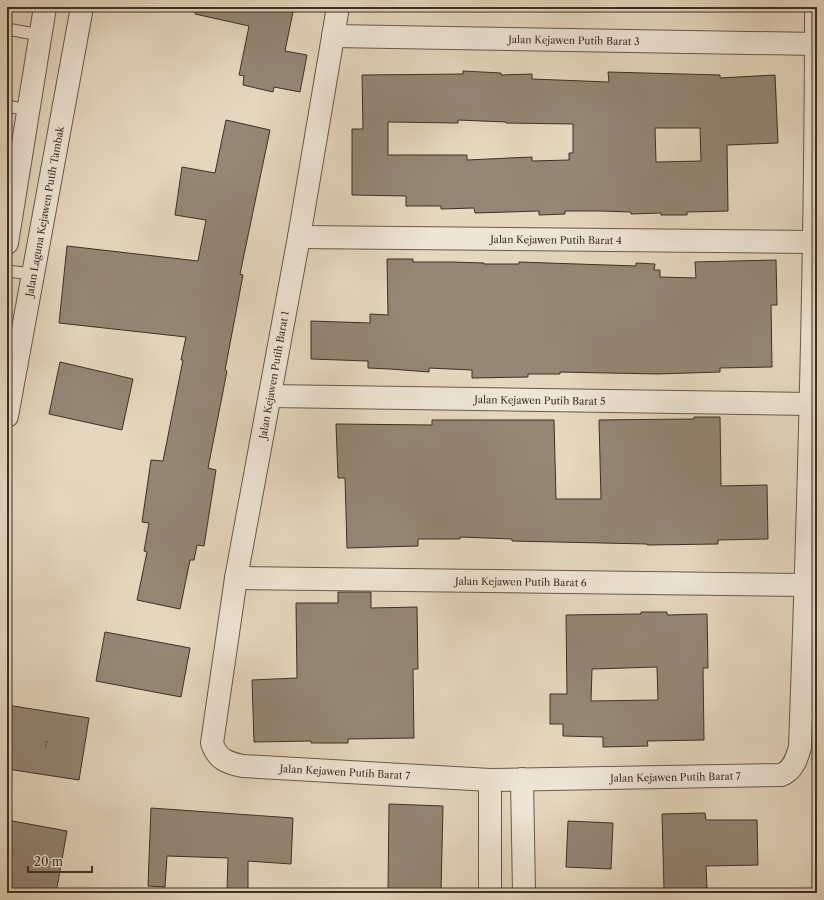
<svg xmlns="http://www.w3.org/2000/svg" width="824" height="900" viewBox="0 0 824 900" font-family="'Libre Caslon Text',serif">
<rect width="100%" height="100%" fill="#e5d7be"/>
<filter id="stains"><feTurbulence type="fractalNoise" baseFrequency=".005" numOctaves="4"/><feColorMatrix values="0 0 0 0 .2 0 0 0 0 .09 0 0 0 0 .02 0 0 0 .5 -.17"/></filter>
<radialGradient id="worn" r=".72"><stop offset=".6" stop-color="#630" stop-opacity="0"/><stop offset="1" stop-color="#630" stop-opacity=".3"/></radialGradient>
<!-- building -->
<path fill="#938775" stroke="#3b3025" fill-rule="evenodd" d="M196 7H294L285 51 307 55 300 92 274 87 273 92 243 85 244 76 239 75 249 26 195 14Z
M463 71 501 73V75L532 74V79L609 82 608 72 720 75V78L775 75 778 143 727 145 728 211 687 212V215H661V213L631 214V212L600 211H565V214L539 215V211L475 213 474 208 441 209V206H406V196L352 195V129H363L362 75 463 74ZM458 120 506 122V123L573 124V153H569V160L532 161V157L467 160V155H388V122L458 123ZM655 128H700L701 161 656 162Z
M226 120 270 130 240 274 243 275 225 370 227 371 208 468 216 470 204 546 197 545 194 560H190L180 609 137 600 147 552 144 551 149 523 142 522 151 460 163 461 183 360H181L186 337 59 323 67 246 198 261 206 220 175 215 182 167 215 173Z
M387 259H413V262H452L484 263V264H519V262L636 266V263L655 264 654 270H660V277L696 278 695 262 776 260 777 305H771L772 367 720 368V372L657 374 560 372V374H528V377L472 378V370L429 368V372L390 369 368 368V361L311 359V321L370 323V314L388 315Z
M60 362 133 379 122 430 49 414Z
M694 417H720L721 486 767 485 768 539 718 540V544L647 545V544L512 541V539L460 537V539H418V546L347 548 345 478H338L336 424 432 425V420H554L556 499H601L599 420 694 419Z
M338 592H371V608L417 607 418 669H413L414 738 348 739V743H311V741L254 742 252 680 297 678 296 603H338Z
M641 612H667V615L707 614 708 668H703L704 740 647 741 648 746 603 747V737L563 736V724H550V694H567L566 615 641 614ZM657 667 658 700 591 701 592 669Z
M105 632 190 648 181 697 96 681Z
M7 705 89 718 79 780 7 769Z
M389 804 443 806 441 892 388 891Z
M151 808 293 818 291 864 248 861V891L227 890 228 858 167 856 165 887 148 886Z
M705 813 706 820H757L758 865 706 866 707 888 664 889 662 814Z
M7 820 67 831 56 893H7Z
M568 821 613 823 611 869 566 867Z"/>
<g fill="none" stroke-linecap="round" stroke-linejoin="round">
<defs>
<path id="service" d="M7 29 40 35
M7 106 28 110
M7 271 33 274"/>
<g id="minor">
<path id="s1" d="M338 7 299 237 236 578 212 743C217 759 227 763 243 766L490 780 781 775C793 771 797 758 800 747 809 501 816 254 816 7"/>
<path id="s2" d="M333 36 816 44"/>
<path id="s3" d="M299 237 813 242"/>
<path d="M7 243 45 7"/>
<path id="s4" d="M270 396 811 404"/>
<path id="s5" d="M7 416 82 7"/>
<path id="s6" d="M236 578 806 585"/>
<path d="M522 779 524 893"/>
<path d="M490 780V893"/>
</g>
</defs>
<!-- service casing -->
<use href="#service" stroke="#665a4b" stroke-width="13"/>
<!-- minor casing -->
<use href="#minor" stroke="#665a4b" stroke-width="24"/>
<!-- service -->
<use href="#service" stroke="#eee5d5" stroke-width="11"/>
<!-- minor -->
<use href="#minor" stroke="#eee5d5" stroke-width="22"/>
</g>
<g text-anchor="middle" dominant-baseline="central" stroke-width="3" stroke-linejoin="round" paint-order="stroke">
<!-- number labels -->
<g font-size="8" fill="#514639">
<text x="46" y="744">7</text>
</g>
<!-- street labels -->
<g font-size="10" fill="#3b3025" stroke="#eee5d5">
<text stroke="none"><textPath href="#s2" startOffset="241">Jalan Kejawen Putih Barat 3</textPath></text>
<text stroke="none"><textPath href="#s5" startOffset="208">Jalan Laguna Kejawen Putih Tambak</textPath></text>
<text stroke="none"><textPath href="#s3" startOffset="257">Jalan Kejawen Putih Barat 4</textPath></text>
<text transform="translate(274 375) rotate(-80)">Jalan Kejawen Putih Barat 1</text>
<text stroke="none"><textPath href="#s4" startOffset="270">Jalan Kejawen Putih Barat 5</textPath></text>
<text stroke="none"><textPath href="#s6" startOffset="285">Jalan Kejawen Putih Barat 6</textPath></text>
<text stroke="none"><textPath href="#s1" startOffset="890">Jalan Kejawen Putih Barat 7</textPath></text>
<text stroke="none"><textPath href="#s1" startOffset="1221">Jalan Kejawen Putih Barat 7</textPath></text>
</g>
</g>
<!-- margin -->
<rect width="824" height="900" fill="none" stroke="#e5d7be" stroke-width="24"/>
<rect x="8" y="8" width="808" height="884" fill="none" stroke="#3b3025" stroke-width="2"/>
<rect x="12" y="12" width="800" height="876" fill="none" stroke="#3b3025"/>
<!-- scale -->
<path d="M28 866v6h64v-6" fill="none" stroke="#3b3025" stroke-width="2"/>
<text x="34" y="866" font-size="12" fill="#3b3025" stroke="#eee5d5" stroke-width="3" paint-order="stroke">20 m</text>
<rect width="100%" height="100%" filter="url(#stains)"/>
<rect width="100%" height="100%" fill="url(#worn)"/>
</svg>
